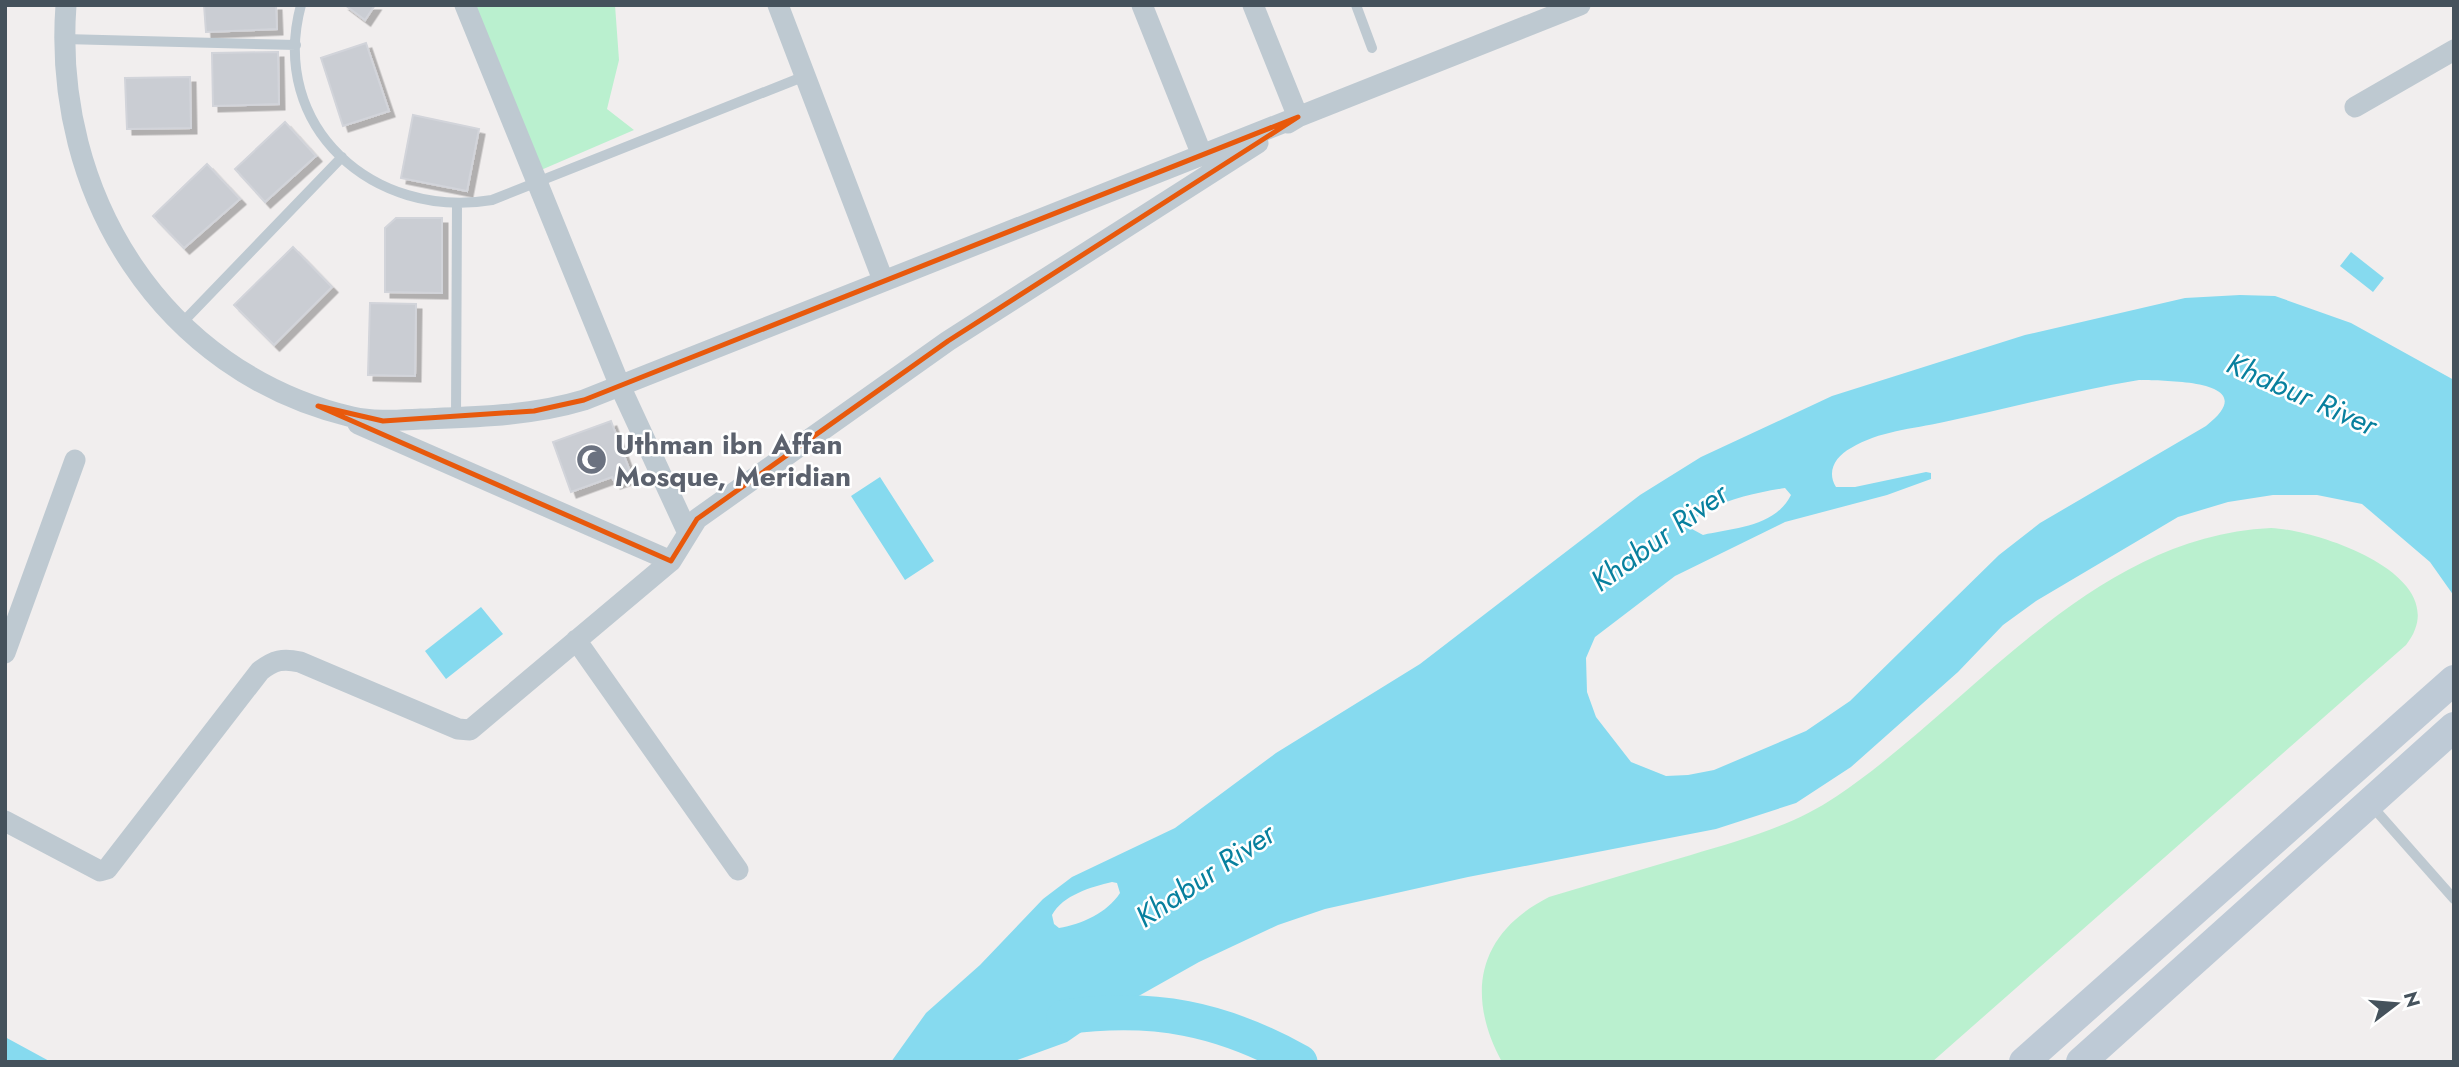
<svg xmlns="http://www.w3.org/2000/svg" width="2459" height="1067" viewBox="0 0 2459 1067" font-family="Jost,sans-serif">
<defs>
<filter id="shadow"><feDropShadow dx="5.5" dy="5.5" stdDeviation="0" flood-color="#0004"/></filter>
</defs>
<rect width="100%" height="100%" fill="#f1eeee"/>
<!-- green -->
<path fill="#baf0cf" d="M474 5H615L619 60 607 109 634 130 541 170Z
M2271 528C2319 530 2459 577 2406 645L1932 1062H1502C1465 994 1478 933 1549 897 1596 883 1643 869 1691 855 1741 840 1793 826 1837 796 1975 703 2090 537 2271 528Z"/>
<!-- water -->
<path fill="#86daef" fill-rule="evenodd" d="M2351 252 2384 278 2373 292 2340 266Z
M2240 295 2275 296 2351 323 2454 380V596L2430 562 2362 504 2317 495H2273L2228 502 2178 517 2036 601 2003 625 1958 672 1851 767 1796 803 1716 829 1468 877 1325 909 1278 925 1199 962 1112 1011 1067 1042 1012 1062H891L926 1013 980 965 1043 899 1072 877 1175 828 1276 753 1420 664 1640 495 1701 457 1832 396 2025 335 2185 298ZM2139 380C2165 381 2266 379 2206 426L2040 523 1999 555 1850 701 1806 731 1714 770 1688 775 1666 776 1631 762 1596 717 1587 692 1586 658 1595 637 1675 576 1785 522 1887 495 1931 479V473L1926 472 1855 487H1836C1826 471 1836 456 1851 448 1879 431 1912 429 1944 422 2009 408 2073 391 2139 380ZM1785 488 1791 495C1775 527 1734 528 1703 535L1692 529 1694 519C1720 500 1754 493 1785 488ZM1112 882 1117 883 1120 893C1107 913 1082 924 1059 928L1054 924 1052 915C1063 895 1091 887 1112 882Z
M880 477 934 561 905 580 851 496Z
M481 607 503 634 446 679 425 651Z
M5 1037 51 1062H5Z"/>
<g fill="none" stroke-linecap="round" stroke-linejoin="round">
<!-- river -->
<path stroke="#86daef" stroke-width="35" d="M1064 1017C1154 1005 1221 1018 1300 1062"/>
</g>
<!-- building -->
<path fill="#cacdd3" stroke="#d2d4da" stroke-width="2" filter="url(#shadow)" d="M204 5H276L277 29 206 32Z
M345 5H375L365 20Z
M366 43 389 111 343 126 321 58Z
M278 52 279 104 213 106 212 53Z
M190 77 191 128 127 129 125 78Z
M413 115 479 129 467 191 401 178Z
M285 122 316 156 265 202 235 169Z
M207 164 240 199 184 248 153 216Z
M396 218H442V293L385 292V228Z
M293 247 332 287 274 345 234 305Z
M370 303 416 304 415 376 368 375Z
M611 421 632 477 615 483 612 477 571 492 553 442Z"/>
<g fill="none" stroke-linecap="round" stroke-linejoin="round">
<!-- lane -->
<path stroke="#bec9d1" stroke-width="10" d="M301 5C268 127 374 220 492 200L805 76
M1356 5 1372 48
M64 39 296 45
M182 323 342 157
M456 417 457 204
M2371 805 2454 899"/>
<!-- street -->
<path stroke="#bec9d1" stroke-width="21" d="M66 5C52 194 162 372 352 417 374 422 398 420 421 419 476 417 531 416 584 400L1580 5
M465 5 620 386 688 533
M778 5 883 280
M1142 5 1202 155
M1253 5 1298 117 1288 123
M2355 107 2454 50
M358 424 671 561
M576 640 738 870
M5 653 75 460
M5 821 100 871 107 869 260 671C274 660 283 658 300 662L458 729 470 730 671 561 697 519 948 341 1258 143"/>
<!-- secondary -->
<path stroke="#becad6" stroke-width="30" d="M2024 1062 2454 680
M2081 1062 2454 727"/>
</g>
<!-- marked area -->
<path fill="none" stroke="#e8590c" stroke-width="5" stroke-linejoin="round" d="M1298 117 948 341 697 519 671 561 318 406 383 421 534 411 584 400Z"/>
<!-- icons -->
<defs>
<symbol id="mosque-disc" viewBox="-11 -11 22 22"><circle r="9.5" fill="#6b7280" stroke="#fff"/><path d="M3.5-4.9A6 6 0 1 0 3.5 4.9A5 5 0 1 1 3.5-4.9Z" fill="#fff"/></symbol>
</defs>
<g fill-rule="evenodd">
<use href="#mosque-disc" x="574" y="442" width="35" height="35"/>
</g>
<g text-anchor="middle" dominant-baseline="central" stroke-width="5" stroke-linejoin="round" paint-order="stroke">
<!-- worship labels -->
<g font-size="28" font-weight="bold" fill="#5b616d" stroke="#fff" text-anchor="start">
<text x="615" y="444">Uthman ibn Affan<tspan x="615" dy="32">Mosque, Meridian</tspan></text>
</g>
<!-- water labels -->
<g font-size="30" font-style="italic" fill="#08809e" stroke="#fff">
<text transform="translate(2302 394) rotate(24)">Khabur River</text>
<text transform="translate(1659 537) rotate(-36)">Khabur River</text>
<text transform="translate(1205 875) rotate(-34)">Khabur River</text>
</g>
</g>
<!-- border -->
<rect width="2459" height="1067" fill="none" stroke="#45525c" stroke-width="14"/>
<!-- north arrow -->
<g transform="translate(2396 1004) rotate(74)" stroke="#ffffff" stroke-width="5" paint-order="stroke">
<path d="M0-5L12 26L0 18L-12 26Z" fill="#45525c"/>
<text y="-10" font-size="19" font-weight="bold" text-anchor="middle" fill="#45525c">N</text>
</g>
</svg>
